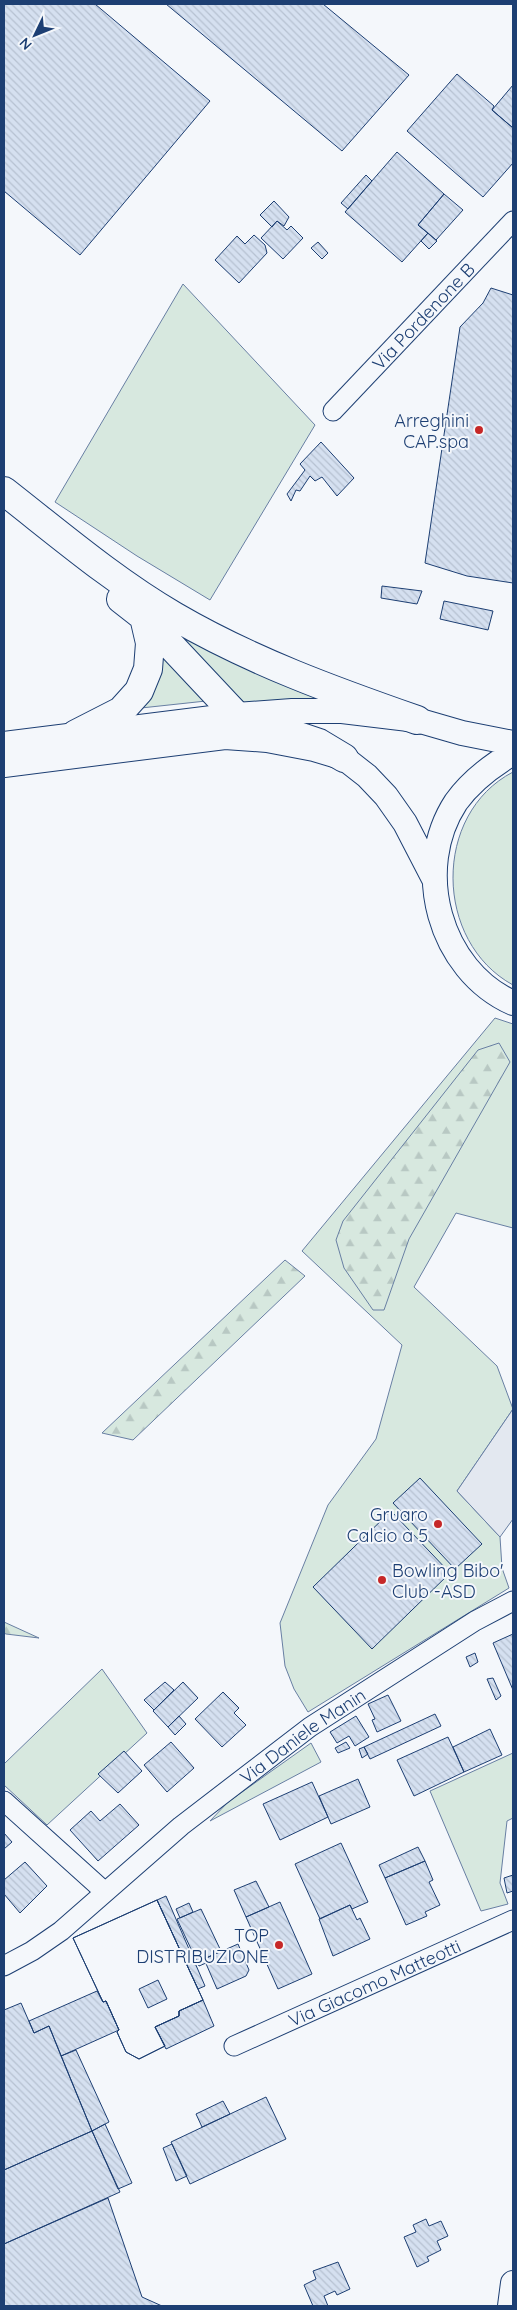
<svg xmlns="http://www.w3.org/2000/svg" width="517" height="2310" viewBox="0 0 517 2310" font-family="Quicksand,sans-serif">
<defs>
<pattern id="forest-firs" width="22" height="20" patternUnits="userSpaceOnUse" patternTransform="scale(1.25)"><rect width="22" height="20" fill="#d7e8df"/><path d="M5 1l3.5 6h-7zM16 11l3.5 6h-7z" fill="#b8c8c3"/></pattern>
<pattern id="building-back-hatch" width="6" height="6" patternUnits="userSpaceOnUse" patternTransform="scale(1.25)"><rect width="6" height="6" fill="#d5e0f0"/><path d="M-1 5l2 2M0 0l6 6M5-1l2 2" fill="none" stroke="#b6c1d1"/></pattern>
</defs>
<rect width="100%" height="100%" fill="#f4f7fb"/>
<!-- green -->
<path fill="#d7e8df" stroke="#687fa3" d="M183 284 315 425 210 600 137 556 55 502Z
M170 629 319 699 247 705Z
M162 657 206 701 141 708Z
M513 772V985C434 942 432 814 513 772Z
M495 1018 513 1024V1228L456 1213 414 1287 497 1366 513 1409 457 1491 500 1537 502 1568 509 1588 308 1712 294 1689 285 1666 280 1623 328 1505 376 1439 402 1345 302 1251Z
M102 1669 147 1733 47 1825 4 1785V1764Z
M311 1743 321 1762 210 1821 228 1802Z
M513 1753V1818L507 1821 500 1883 508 1904 481 1911 430 1791Z"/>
<!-- forest -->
<path fill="url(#forest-firs)" stroke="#687fa3" d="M499 1043 510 1062 409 1239 384 1310H373L344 1268 336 1240 343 1221 478 1050Z
M285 1260 305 1276 133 1440 102 1433Z
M4 1622 39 1638 6 1634 4 1633Z"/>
<!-- parking -->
<path fill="#e3e8f0" stroke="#687fa3" d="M513 1409V1519L500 1537 457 1491Z"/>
<!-- building -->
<path fill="url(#building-back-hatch)" stroke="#1d3f73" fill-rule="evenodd" d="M4 4H95L210 101 80 255 4 191Z
M166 4H323L409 75 342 151Z
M457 74 494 106 492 110 513 128V163L483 197 407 131Z
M513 85V128L492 110Z
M397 152 444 194 418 225 428 233 402 262 345 212Z
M366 175 372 181 348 209 341 203Z
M444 194 463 210 436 240 418 225Z
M274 201 289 217 284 226 277 221 272 227 260 215Z
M277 221 287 230 291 226 303 238 283 259 261 238Z
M428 233 437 241 429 249 421 241Z
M254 235 265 245 267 253 239 283 215 260 237 236 245 244Z
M318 242 328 253 322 259 311 248Z
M491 288 513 295V583L467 576 425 563 460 327 483 303Z
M321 442 354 478 337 496 322 477 315 481 310 476 300 491 296 490 291 501 287 494 305 470 300 464Z
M382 586 422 591 417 604 381 598Z
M444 601 493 611 488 630 440 619Z
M420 1478 482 1544 455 1569 393 1503Z
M391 1511 450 1573 372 1649 313 1587Z
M513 1634V1690L493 1643Z
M475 1653 478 1662 470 1667 466 1657Z
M493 1678 501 1696 496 1700 487 1679Z
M165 1682 174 1690 154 1710 144 1700Z
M183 1682 198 1698 168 1727 153 1711Z
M223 1692 239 1708 234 1713 246 1725 222 1747 195 1719Z
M388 1695 401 1721 377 1732 372 1720 375 1719 368 1704Z
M435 1714 441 1726 370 1759 364 1747Z
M179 1716 186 1724 175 1735 168 1727Z
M356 1716 369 1737 355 1746 349 1736 337 1743 330 1732Z
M490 1729 502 1755 464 1772 453 1747Z
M448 1737 464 1772 414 1796 397 1760Z
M171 1742 194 1768 167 1792 144 1765Z
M346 1742 350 1748 338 1753 335 1748Z
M364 1747 368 1754 362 1758 359 1749Z
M124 1751 142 1771 118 1793 98 1774Z
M358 1779 370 1807 331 1824 319 1796Z
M312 1782 328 1817 280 1840 263 1804Z
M120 1804 139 1825 98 1861 70 1830 91 1811 100 1821Z
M4 1833 12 1842 4 1849Z
M341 1843 368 1902 352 1909 350 1905 320 1919 295 1864Z
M418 1847 425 1861 385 1878 379 1865Z
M425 1861 433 1880 429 1882 440 1905 425 1912 427 1916 406 1925 385 1878Z
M25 1862 47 1886 20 1913 4 1894V1880Z
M513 1875V1891L507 1893 504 1878Z
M256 1881 269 1907 246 1917 234 1890Z
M166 1896 205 1986 198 1989 157 1900Z
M157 1900 203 2000 179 2011V2016L155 2027 165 2046 139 2059 126 2052 117 2032 119 2030 106 2001 103 2002 73 1938ZM158 1980 167 1999 148 2008 139 1989Z
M157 1900 203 2000 179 2011V2016L155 2027 165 2046 139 2059 126 2052 117 2032 119 2030 106 2001 103 2002 73 1938Z
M280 1902 312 1974 278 1989 246 1917Z
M189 1903 193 1912 180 1918 176 1909Z
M350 1905 357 1920 360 1918 370 1939 333 1956 319 1919Z
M201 1909 221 1951 204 1959 206 1963 199 1966 177 1919Z
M238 1944 249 1970 246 1976 217 1989 204 1959Z
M97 1991 103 2002 106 2001 119 2030 61 2056 49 2026 34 2033 29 2021Z
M203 2000 214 2026 166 2049 155 2027 179 2016V2011Z
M21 2003 34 2033 49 2026 92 2131 4 2170V2010Z
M76 2050 109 2122 92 2131 61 2056Z
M266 2097 286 2139 190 2184 171 2142Z
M223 2101 230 2114 202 2127 196 2114Z
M105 2124 132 2183 118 2189 92 2131Z
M92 2131 120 2192 4 2244V2170Z
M172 2144 187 2176 176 2181 163 2148Z
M108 2198 142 2297 162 2306H4V2244Z
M426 2219 429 2226 441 2221 448 2236 437 2241 441 2250 427 2257 429 2261 417 2267 404 2237 416 2232 413 2225Z
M338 2262 350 2289 337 2295 335 2291 324 2296 328 2306H313L304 2285 316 2279 313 2271Z"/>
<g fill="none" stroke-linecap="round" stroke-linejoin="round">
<defs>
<g id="minor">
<path id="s1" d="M333 411 513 221"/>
<path d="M4 1801 105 1892"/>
<path id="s2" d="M4 1966 32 1951 61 1931 181 1826 310 1727 475 1621 513 1601"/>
<path id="s3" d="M234 2046 513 1920"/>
</g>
<path id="major" d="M4 744 236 715 292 711H342L417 720 462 733 513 743
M513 753C491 766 471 781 456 802 412 869 439 970 513 1003
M4 765 225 737 267 740 314 749 344 758 367 776 386 796 405 823 434 879
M510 2306 513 2283"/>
<path id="highway" d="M4 491C59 534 114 581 174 616 251 661 334 691 417 720
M121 599 144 617 236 715 319 743 344 758
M76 734 121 711 139 691 148 669 150 643 144 617"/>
</defs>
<!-- minor casing -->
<use href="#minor" stroke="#1d3f73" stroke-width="21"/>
<!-- major casing -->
<use href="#major" stroke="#1d3f73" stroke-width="26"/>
<!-- highway casing -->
<use href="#highway" stroke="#1d3f73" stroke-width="30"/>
<!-- minor -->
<use href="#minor" stroke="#f4f7fb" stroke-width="19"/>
<!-- major -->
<use href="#major" stroke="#f4f7fb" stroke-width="24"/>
<!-- highway -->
<use href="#highway" stroke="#f4f7fb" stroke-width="28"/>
</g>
<!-- markers -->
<g fill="#c62828" stroke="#f4f7fb" stroke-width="2">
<circle cx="479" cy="430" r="5"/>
<circle cx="438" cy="1524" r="5"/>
<circle cx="382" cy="1580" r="5"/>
<circle cx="279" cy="1945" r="5"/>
</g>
<g text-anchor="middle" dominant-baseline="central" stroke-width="4" stroke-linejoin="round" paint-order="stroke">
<!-- street labels -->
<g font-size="18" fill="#1d3f73" stroke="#f4f7fb">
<text stroke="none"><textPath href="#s1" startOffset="131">Via Pordenone B</textPath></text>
<text stroke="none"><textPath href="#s2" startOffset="378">Via Daniele Manin</textPath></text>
<text stroke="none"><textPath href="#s3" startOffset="154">Via Giacomo Matteotti</textPath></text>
</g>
<!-- poi labels -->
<g font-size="18" fill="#1d3f73" stroke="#f4f7fb" text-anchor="end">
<text x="469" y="420">Arreghini<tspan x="469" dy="21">CAP.spa</tspan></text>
<text x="428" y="1514">Gruaro<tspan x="428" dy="21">Calcio a 5</tspan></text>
<text x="392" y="1570" text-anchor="start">Bowling Bibo'<tspan x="392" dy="21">Club -ASD</tspan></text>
<text x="269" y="1935">TOP<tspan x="269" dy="21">DISTRIBUZIONE</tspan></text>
</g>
</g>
<!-- border -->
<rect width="517" height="2310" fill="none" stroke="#1d3f73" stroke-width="10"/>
<!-- north arrow -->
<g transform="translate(35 35) rotate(227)" stroke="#f4f7fb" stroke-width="4" paint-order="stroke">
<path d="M0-4L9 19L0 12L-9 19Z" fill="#1d3f73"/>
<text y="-8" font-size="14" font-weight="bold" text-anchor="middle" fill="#1d3f73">N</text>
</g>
</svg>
